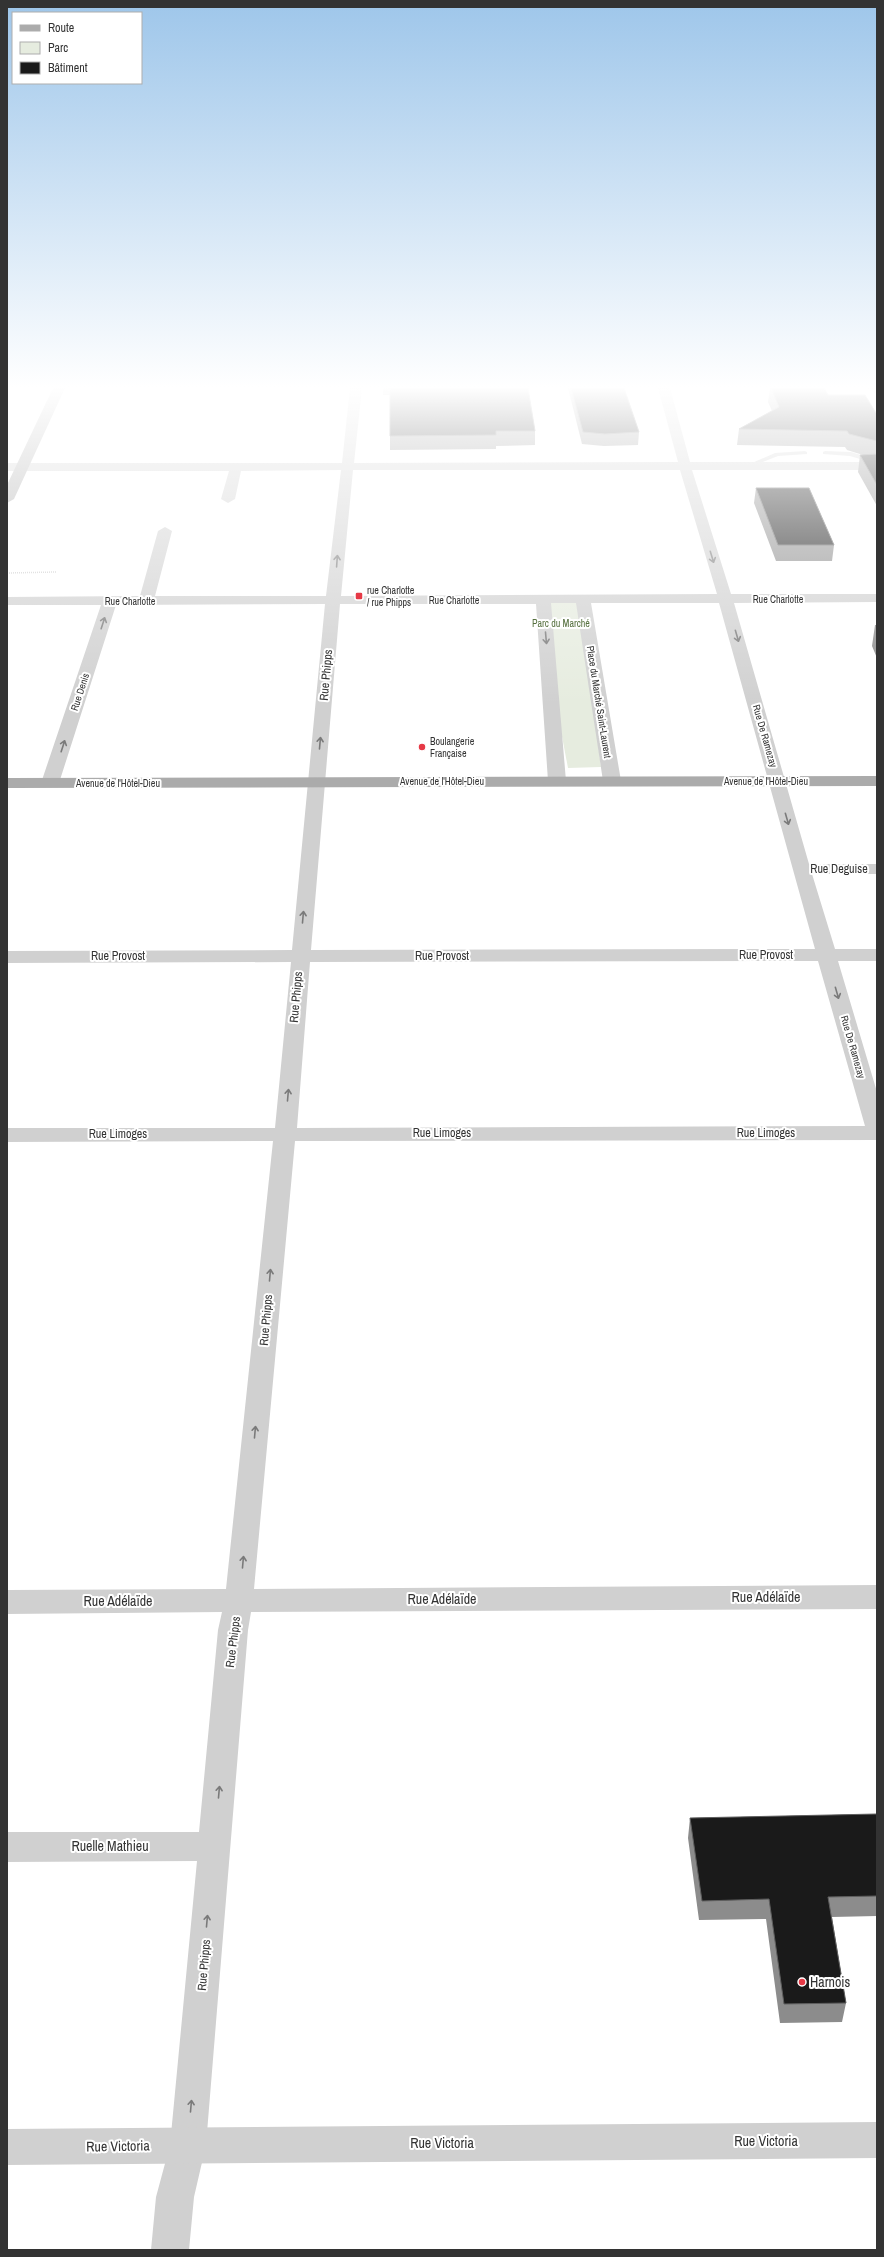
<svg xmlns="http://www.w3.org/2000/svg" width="884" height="2257" viewBox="0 0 884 2257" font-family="'Archivo Narrow',sans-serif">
<rect width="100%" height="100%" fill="#fff"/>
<!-- green -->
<path fill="#e6ecdf" d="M578 597 601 767 568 768 536 600Z"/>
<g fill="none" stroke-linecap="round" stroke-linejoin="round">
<!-- path -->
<path stroke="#cdcdcd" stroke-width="1.5" stroke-dasharray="1 1" stroke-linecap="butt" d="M7 573 56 572"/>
<!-- service -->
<path fill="#d0d0d0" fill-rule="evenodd" d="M805 451 807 452V454L778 456 750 467 745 466 775 453Z
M825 451 851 452 877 460V464L850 456 823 454V452Z"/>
<!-- minor -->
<path fill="#d0d0d0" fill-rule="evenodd" d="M350 388H362L354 463 678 462 658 388H670L690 462H877V470H692L731 594H877V602L734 603 809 864H877V874H812L835 949H877V961H838L877 1092V1140L295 1141 254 1589 877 1585V1609L251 1612 248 1630 206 2145 194 2197 189 2250H151L156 2197 170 2145 197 1861 7 1862V1832H199L218 1630 222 1612 7 1614V1590L226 1589 273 1141 7 1142V1128H275L291 962 7 963V951L292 950 325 604 116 605 59 783 56 787H44L41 783 101 605H7V597L140 596 158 531 165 527 172 531 155 596H326L341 470 241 471 235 499 228 503 221 499 229 471H7V463H342ZM353 470H680L717 594 341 596ZM551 603H576L603 781 606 785H618L621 781 591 603H719L815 949 311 950 340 604H536L548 781 551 785H563L566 781ZM818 961 865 1126 297 1128 310 962Z"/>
<!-- tertiary -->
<path fill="#d0d0d0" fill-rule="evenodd" d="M865 388H877V394Z
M877 2122V2158L7 2165V2129Z"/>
<!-- primary -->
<path fill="#ababab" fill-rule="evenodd" d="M53 388H65L14 499 7 503V485Z
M877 776V786L7 788V778Z"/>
</g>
<!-- wall -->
<path fill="#8c8c8c" d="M383 388H528L535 431V445L496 446V449L390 450V395H383Z
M568 388H624L639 432 638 445 604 446 582 444Z
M770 388H824L828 395 877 413V506L858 472 860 455H863L847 450 845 447 737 445 739 429 772 411 768 402Z
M756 488 834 545 832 561H776L754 503Z
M875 625H877V658L872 646Z
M877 1814V1916L832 1917 846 2003 842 2022 780 2023 766 1919 699 1920 688 1838 690 1818Z"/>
<!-- building -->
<path fill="#1a1a1a" stroke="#5f5f5f" d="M390 388H528L535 431H496V435L390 436Z
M571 388H624L639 432 605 434 583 432Z
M771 388H824L828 395H865L876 413H877V441L849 434 847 431 739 429 779 407Z
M877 454V485L860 455Z
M756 488H809L834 545H778Z
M877 1814V1896L828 1897 846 2003 784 2004 769 1899 702 1901 690 1818Z"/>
<!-- one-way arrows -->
<defs><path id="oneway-shaft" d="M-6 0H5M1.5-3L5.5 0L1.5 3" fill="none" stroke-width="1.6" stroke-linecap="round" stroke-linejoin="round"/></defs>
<g stroke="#7a7a7a">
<use href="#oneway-shaft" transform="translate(712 557) rotate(73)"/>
<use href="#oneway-shaft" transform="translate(337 561) rotate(-86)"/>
<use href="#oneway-shaft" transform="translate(103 623) rotate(-72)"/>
<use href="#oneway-shaft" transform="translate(737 636) rotate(74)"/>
<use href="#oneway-shaft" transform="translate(546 638) rotate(85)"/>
<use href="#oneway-shaft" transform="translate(320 743) rotate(-85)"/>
<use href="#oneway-shaft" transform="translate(63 746) rotate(-72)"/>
<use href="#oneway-shaft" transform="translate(787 819) rotate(74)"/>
<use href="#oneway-shaft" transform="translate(303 917) rotate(-85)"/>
<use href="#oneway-shaft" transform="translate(837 993) rotate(74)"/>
<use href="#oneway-shaft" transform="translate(288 1095) rotate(-85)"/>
<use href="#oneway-shaft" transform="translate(270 1275) rotate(-85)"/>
<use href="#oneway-shaft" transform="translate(255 1432) rotate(-85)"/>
<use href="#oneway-shaft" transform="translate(243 1562) rotate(-85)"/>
<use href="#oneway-shaft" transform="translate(219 1792) rotate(-85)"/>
<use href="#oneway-shaft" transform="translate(207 1921) rotate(-85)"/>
<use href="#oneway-shaft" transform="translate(191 2106) rotate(-85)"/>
</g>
<!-- sky -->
<linearGradient id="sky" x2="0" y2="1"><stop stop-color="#9ec6ea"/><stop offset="0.55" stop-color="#fff"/><stop offset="1" stop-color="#fff" stop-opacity="0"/></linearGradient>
<rect width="884" height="704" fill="url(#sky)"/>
<!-- markers -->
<g fill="#e63946" stroke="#fff" stroke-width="1.5">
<rect x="355" y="592" width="8" height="8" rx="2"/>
<circle cx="422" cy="747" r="4"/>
<circle cx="802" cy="1982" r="4"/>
</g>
<g text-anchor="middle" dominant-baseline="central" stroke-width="4" stroke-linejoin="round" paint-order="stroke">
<!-- far-poi labels -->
<g font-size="10" fill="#333" stroke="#fff" text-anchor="start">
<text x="367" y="590">rue Charlotte<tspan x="367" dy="12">/ rue Phipps</tspan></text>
<text x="430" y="741">Boulangerie<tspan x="430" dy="12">Française</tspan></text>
</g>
<!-- far-street labels -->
<g font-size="10" fill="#333" stroke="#fff">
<text x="778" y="599">Rue Charlotte</text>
<text x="454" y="600">Rue Charlotte</text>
<text x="130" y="601">Rue Charlotte</text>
<text transform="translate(80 692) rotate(-72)">Rue Denis</text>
<text transform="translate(599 702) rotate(81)">Place du Marché Saint-Laurent</text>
<text transform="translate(765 736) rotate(74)">Rue De Ramezay</text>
<text x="442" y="781">Avenue de l'Hôtel-Dieu</text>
<text x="766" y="781">Avenue de l'Hôtel-Dieu</text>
<text x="118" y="783">Avenue de l'Hôtel-Dieu</text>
<text transform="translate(853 1047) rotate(74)">Rue De Ramezay</text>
</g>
<!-- far-park labels -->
<g font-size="10" fill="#56703f" stroke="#fff">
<text x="561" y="623">Parc du Marché</text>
</g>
<!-- street labels -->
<g font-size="12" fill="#333" stroke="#fff">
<text transform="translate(326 675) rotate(-85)">Rue Phipps</text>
<text x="839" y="869">Rue Deguise</text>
<text x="766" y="955">Rue Provost</text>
<text x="118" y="956">Rue Provost</text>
<text x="442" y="956">Rue Provost</text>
<text transform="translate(296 997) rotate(-85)">Rue Phipps</text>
<text x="442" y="1133">Rue Limoges</text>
<text x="766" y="1133">Rue Limoges</text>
<text x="118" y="1134">Rue Limoges</text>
<text transform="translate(266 1320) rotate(-85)">Rue Phipps</text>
<text transform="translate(233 1642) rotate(-83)">Rue Phipps</text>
<text transform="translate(204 1965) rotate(-85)">Rue Phipps</text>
</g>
<!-- near-street labels -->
<g font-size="14" fill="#333" stroke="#fff">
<text x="766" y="1597">Rue Adélaïde</text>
<text x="442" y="1599">Rue Adélaïde</text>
<text x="118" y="1601">Rue Adélaïde</text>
<text x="110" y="1846">Ruelle Mathieu</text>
<text x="766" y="2141">Rue Victoria</text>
<text x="442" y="2143">Rue Victoria</text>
<text transform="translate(118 2146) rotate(-1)">Rue Victoria</text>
</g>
<!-- near-poi labels -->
<g font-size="14" fill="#333" stroke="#fff" text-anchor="start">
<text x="810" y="1982">Harnois</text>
</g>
</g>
<!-- border -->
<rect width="884" height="2257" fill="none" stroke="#333333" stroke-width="16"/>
<!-- legend -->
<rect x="12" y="12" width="130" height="72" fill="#ffffff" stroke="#adadad"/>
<rect x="20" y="25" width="20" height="6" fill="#ababab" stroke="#adadad"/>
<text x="48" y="32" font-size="12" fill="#333333">Route</text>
<rect x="20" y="42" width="20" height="12" fill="#e6ecdf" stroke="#adadad"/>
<text x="48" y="52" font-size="12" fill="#333333">Parc</text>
<rect x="20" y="62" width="20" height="12" fill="#1a1a1a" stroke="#adadad"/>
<text x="48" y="72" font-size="12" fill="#333333">Bâtiment</text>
</svg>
